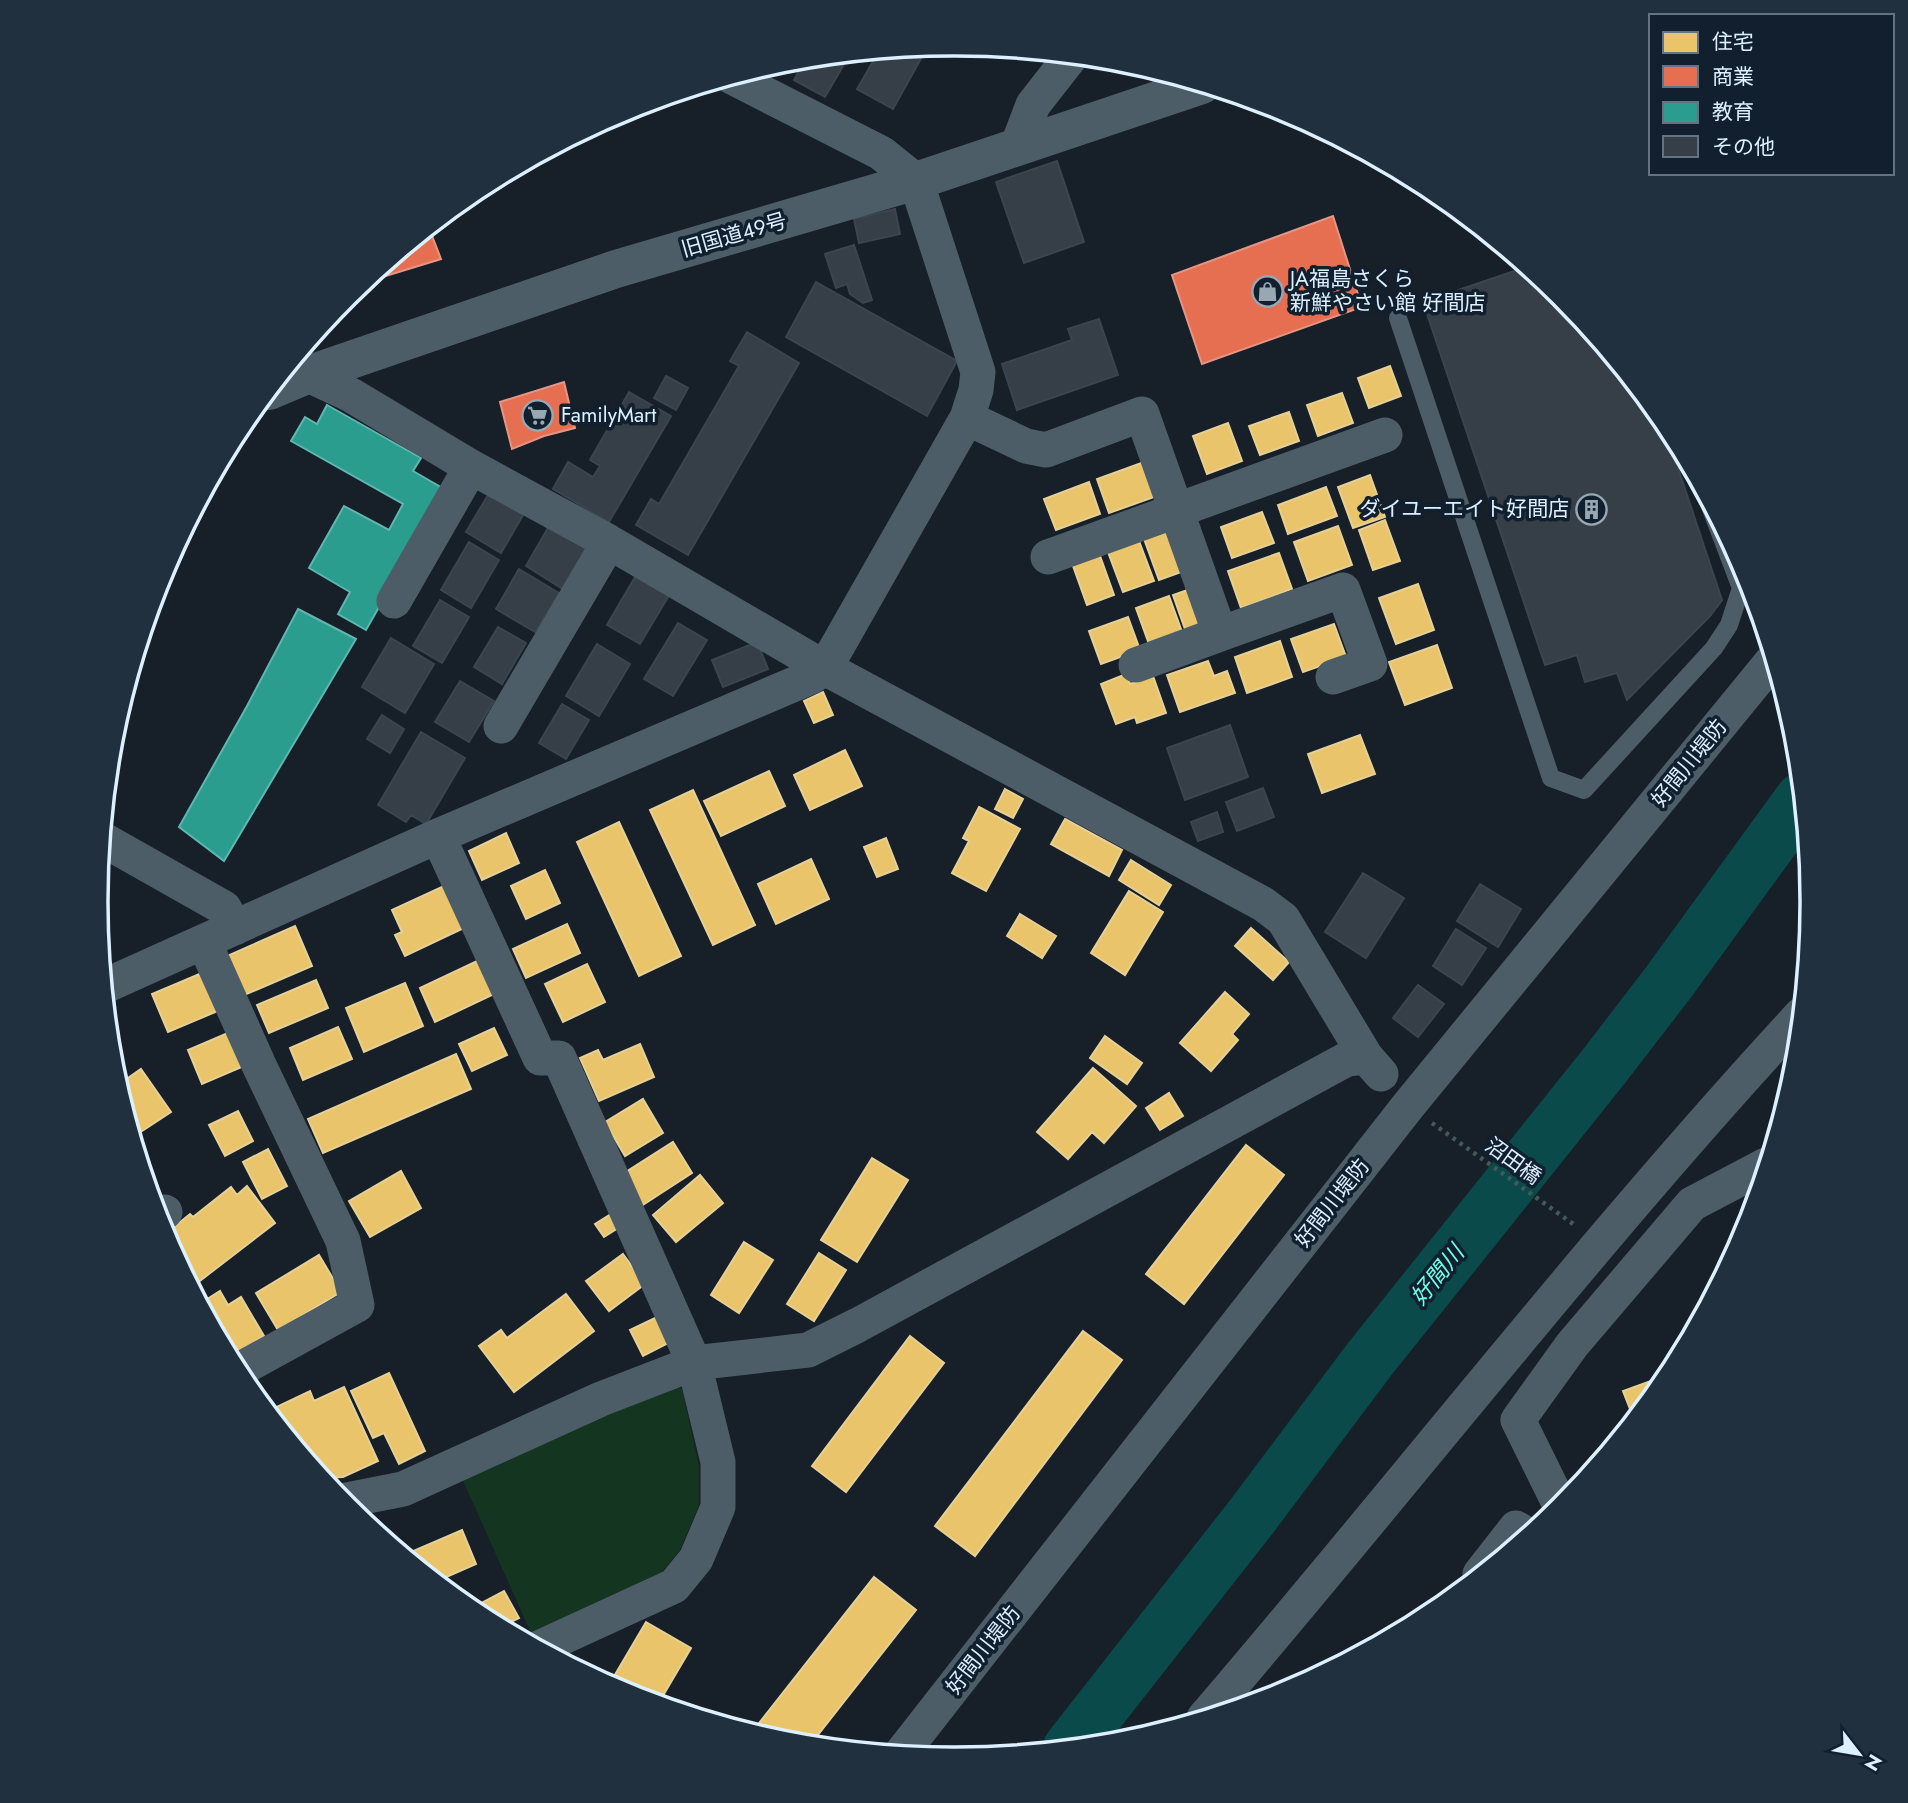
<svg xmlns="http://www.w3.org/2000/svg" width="1908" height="1803" viewBox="0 0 1908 1803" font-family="Jost,'Noto Sans JP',sans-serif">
<rect width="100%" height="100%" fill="#171f28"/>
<!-- green -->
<path fill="#143520" d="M673 1383 682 1389 699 1466V1505L680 1550 661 1573 531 1633 460 1474Z"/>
<!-- homes -->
<path fill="#e9c46a" stroke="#e5d197" stroke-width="2" d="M1390 366 1401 396 1369 408 1358 378Z
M1342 393 1353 423 1318 436 1307 405Z
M1289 412 1299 441 1260 455 1249 426Z
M1228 423 1242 461 1207 474 1193 436Z
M1144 462 1157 496 1109 513 1097 479Z
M1370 475 1385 517 1353 528 1338 487Z
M1089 482 1100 514 1056 530 1044 499Z
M1326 487 1337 516 1288 534 1278 505Z
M1262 512 1274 543 1232 558 1221 527Z
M1385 520 1400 561 1373 570 1359 530Z
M1171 526 1187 570 1159 580 1143 536Z
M1338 526 1352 565 1308 581 1294 542Z
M1139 541 1154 581 1123 592 1108 552Z
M1099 553 1114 595 1087 605 1072 563Z
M1279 553 1292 589 1241 608 1228 571Z
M1418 584 1434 630 1396 644 1379 598Z
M1193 588 1206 625 1186 632 1173 595Z
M1169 596 1182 632 1149 644 1136 608Z
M1128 617 1140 650 1101 664 1089 631Z
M1334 624 1346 657 1303 672 1291 639Z
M1280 641 1292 677 1247 693 1235 657Z
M1437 645 1452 688 1405 705 1389 662Z
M1208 661 1214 676 1227 671 1235 693 1180 712 1167 675Z
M1126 674 1130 684 1153 676 1166 713 1137 723 1135 717 1116 724 1101 684Z
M823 692 833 715 814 723 804 701Z
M1360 735 1375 774 1322 793 1308 754Z
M845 750 862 786 810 810 794 775Z
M769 771 785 806 721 836 704 801Z
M1005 789 1023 799 1013 818 995 809Z
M693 790 755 925 713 945 650 810Z
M979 807 1020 829 986 891 952 873 969 841 963 838Z
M1065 819 1122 850 1109 876 1051 844Z
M619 822 681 956 639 976 577 842Z
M506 833 519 863 482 880 469 851Z
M886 838 898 869 877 877 864 847Z
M811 859 829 899 776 924 758 884Z
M1131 860 1171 885 1159 905 1119 880Z
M545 870 560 903 526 919 511 886Z
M446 885 466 927 405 956 395 935 402 932 392 910Z
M1129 891 1163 912 1125 975 1091 953Z
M1020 914 1056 936 1042 958 1007 936Z
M567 924 580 953 526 978 513 949Z
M295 926 312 966 242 996 225 957Z
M1251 928 1289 962 1273 980 1235 946Z
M479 960 494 994 435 1022 420 988Z
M587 964 605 1002 563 1022 545 984Z
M204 972 220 1010 168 1032 152 994Z
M316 980 328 1008 269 1033 257 1005Z
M405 983 423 1026 364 1052 346 1008Z
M1225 992 1249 1014 1232 1034 1238 1040 1211 1071 1180 1043Z
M338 1027 352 1059 303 1080 290 1048Z
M494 1028 507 1055 472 1071 459 1044Z
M230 1032 244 1066 202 1084 188 1050Z
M1105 1036 1142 1063 1127 1084 1090 1058Z
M640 1044 654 1077 599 1101 580 1058 598 1050 603 1060Z
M456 1054 471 1089 323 1153 308 1119Z
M1093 1068 1136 1106 1104 1143 1092 1132 1068 1159 1037 1132Z
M141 1069 171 1112 133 1137 118 1085Z
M1169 1093 1183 1116 1160 1130 1146 1108Z
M643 1099 663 1133 625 1156 605 1122Z
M238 1111 253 1141 225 1156 209 1125Z
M673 1142 692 1173 641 1206 621 1175Z
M1246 1145 1284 1175 1184 1304 1146 1274Z
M268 1149 287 1186 262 1199 243 1162Z
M872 1158 908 1180 857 1262 821 1240Z
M401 1171 421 1208 370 1237 349 1201Z
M700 1175 723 1203 676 1242 653 1215Z
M247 1186 275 1223 192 1287 164 1235 190 1214 193 1217 231 1187 237 1195Z
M614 1212 623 1225 604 1237 595 1224Z
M744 1242 773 1260 739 1313 711 1295Z
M819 1253 846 1270 814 1321 787 1304Z
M623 1254 645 1284 609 1311 586 1281Z
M319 1255 341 1292 278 1330 256 1293Z
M220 1291 228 1305 241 1297 264 1336 229 1357 201 1303Z
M566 1294 594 1331 514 1392 479 1346 501 1330 507 1338Z
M659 1316 672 1341 643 1356 630 1330Z
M1083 1331 1122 1360 975 1556 935 1526Z
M910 1336 944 1363 846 1492 812 1466Z
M389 1373 425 1451 399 1464 384 1433 373 1438 351 1391Z
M1670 1374 1667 1378 1634 1419 1623 1391Z
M344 1387 378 1461 343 1477 323 1478 268 1411 310 1391 314 1401Z
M462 1530 476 1564 437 1581 404 1555Z
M874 1577 916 1610 810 1745 786 1743 752 1732Z
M504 1591 519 1618 501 1627 470 1609Z
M646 1622 691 1648 658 1704 625 1694 609 1685Z"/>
<!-- shops -->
<path fill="#e76f51" stroke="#e49685" stroke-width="2" d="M1333 216 1362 307 1202 364 1172 275Z
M429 228 441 259 366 282 365 280Z
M564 382 575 428 544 436 512 449 500 402Z"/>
<!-- schools -->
<path fill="#2a9d8f" stroke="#60b6b1" stroke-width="2" d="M327 405 421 458 413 471 446 490 366 630 338 614 350 592 309 568 344 506 389 530 403 504 291 441 305 417 317 424Z
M298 609 356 639 224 861 179 827 247 706Z"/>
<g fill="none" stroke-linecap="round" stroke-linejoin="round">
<!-- river -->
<path stroke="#0a4a4a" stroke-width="54" d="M1070 1748 1252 1516 1369 1360 1605 1065 1668 983 1802 799"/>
</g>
<!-- building -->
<path fill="#363f48" stroke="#3a4551" stroke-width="2" d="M928 46 893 109 857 89 879 51Z
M850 54 825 97 794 80 806 58Z
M1057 161 1084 242 1024 263 996 182Z
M895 209 900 234 859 243 854 219Z
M854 245 872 300 863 303 850 294 847 284 836 288 825 254Z
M1526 267 1561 295 1661 417 1722 600 1710 616 1627 700 1617 673 1585 682 1577 655 1545 665 1423 302Z
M816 282 957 361 927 416 786 337Z
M1099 319 1118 375 1017 410 1002 364 1072 340 1068 329Z
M747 332 799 363 688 555 636 525 651 499 659 504 739 366 730 361Z
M666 376 688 388 676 410 654 398Z
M629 392 671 416 609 522 553 489 568 462 593 477 600 466 590 460Z
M488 495 523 515 501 553 466 532Z
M552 521 593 546 566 591 526 566Z
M469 542 499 560 471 608 441 590Z
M519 569 559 593 535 632 496 609Z
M638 572 671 592 640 644 607 625Z
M440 600 469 617 442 663 413 646Z
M678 623 707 640 673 696 644 679Z
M498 627 526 643 502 684 474 667Z
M391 638 434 664 405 713 362 687Z
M757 642 768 669 723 687 712 660Z
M597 644 630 664 599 716 566 696Z
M460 681 494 701 469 742 435 722Z
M562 704 589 720 566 759 539 743Z
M382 715 404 729 390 753 367 739Z
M1230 725 1248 777 1185 800 1167 748Z
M421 732 465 758 426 824 411 815 406 822 378 805Z
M1263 788 1274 817 1237 831 1226 802Z
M1217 812 1223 832 1198 841 1191 822Z
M1363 873 1404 898 1366 958 1325 932Z
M1480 884 1521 909 1498 947 1457 921Z
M1456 929 1486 948 1462 985 1433 966Z
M1418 985 1444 1004 1418 1037 1393 1018Z"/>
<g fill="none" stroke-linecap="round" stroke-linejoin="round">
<!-- path -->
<path stroke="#425b58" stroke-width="4.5" stroke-dasharray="3.5 5" stroke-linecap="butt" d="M1432 1123 1576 1226"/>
<!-- service -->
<path stroke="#4d5d68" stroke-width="18" d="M1398 318 1551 778 1584 790 1714 648 1729 625 1741 588 1708 501"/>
<!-- minor -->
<path stroke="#4d5d68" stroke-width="35" d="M1017 147 1033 105 1072 55
M289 366 351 395 471 467 609 542 825 668 1263 904 1283 919 1366 1057 1381 1074
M967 418 1026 446 1046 450 1142 414 1220 634 1343 590 1370 664 1333 677
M1048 557 1385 435
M394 601 471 467
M1136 665 1220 634
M501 726 609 542
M438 836 540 1058H559L694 1363 718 1462V1507L696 1559 674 1586 539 1648
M102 839 224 908 235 928
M204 942 258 1063 343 1241 357 1305 237 1371
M105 986 438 836 811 677 825 668 967 418 976 390 978 372 916 181 881 153 732 77
M157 1216 165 1212
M342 1501 403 1489 601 1399 694 1363 808 1350 858 1325 1347 1059 1366 1057
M1561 1507 1518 1420 1572 1345 1692 1204 1766 1165
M1480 1574 1516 1528 1528 1535
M1204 1718C1404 1485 1592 1241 1801 1015
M901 1754 1408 1106 1773 660"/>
<!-- tertiary -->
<path stroke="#4d5d68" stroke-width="38" d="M269 391 307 375 616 269 916 181 1202 85"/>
</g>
<!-- icons -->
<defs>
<symbol id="shop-ring" viewBox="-11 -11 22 22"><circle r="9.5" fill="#111f2e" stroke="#98a7b4" stroke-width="1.5"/><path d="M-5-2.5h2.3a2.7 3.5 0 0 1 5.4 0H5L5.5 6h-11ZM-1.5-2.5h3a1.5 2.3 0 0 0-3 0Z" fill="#98a7b4"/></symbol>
<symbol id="supermarket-ring" viewBox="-11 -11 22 22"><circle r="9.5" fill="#111f2e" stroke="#98a7b4" stroke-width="1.5"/><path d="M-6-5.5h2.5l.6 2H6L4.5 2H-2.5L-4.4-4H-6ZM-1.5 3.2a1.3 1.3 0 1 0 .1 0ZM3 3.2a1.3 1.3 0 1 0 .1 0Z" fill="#98a7b4"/></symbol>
<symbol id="building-ring" viewBox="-11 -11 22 22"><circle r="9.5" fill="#111f2e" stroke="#98a7b4" stroke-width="1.5"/><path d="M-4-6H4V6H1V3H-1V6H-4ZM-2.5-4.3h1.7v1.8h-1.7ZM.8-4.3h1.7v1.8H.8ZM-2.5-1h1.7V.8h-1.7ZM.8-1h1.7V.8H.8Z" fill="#98a7b4"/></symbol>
</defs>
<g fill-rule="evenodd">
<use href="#shop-ring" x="1250" y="274" width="35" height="35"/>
<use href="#supermarket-ring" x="520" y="398" width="35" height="35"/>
<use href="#building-ring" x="1574" y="492" width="35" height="35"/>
</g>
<g text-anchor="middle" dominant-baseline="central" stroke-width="7" stroke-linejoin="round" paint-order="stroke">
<!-- street labels -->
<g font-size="21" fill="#ddf0ff" stroke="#111f2e">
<text transform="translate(734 235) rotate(-16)">旧国道49号</text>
<text transform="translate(1689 763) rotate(-51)">好間川堤防</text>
<text transform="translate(1513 1161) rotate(36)">沼田橋</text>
<text transform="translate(1332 1203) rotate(-52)">好間川堤防</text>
<text transform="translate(983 1650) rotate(-52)">好間川堤防</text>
</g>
<!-- poi labels -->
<g font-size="21" fill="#ddf0ff" stroke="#111f2e" text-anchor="start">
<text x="1290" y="279">JA福島さくら<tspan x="1290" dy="24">新鮮やさい館 好間店</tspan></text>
<text x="561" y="415">FamilyMart</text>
<text x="1569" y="509" text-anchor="end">ダイユーエイト好間店</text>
</g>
<!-- water labels -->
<g font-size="23" font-style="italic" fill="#6bffe3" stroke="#111f2e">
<text transform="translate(1437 1275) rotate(-51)">好間川</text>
</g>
</g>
<!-- crop -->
<path d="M0 0H1908V1803H0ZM953 56H955A845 845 0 0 1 1800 901V902A845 845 0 0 1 955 1747H953A845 845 0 0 1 108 902V901A845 845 0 0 1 953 56Z" fill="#21303f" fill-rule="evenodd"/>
<path fill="none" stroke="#ddf0ff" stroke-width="3.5" d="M953 56H955A845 845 0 0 1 1800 901V902A845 845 0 0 1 955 1747H953A845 845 0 0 1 108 902V901A845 845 0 0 1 953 56Z"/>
<!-- legend -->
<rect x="1649" y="14" width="245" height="161" fill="#111f2e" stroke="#637382" stroke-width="2"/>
<rect x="1663" y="32" width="35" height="21" fill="#e9c46a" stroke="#637382" stroke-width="2"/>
<text x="1712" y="49" font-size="21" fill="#ddf0ff">住宅</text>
<rect x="1663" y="66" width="35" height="21" fill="#e76f51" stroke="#637382" stroke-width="2"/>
<text x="1712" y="84" font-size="21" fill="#ddf0ff">商業</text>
<rect x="1663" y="102" width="35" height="21" fill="#2a9d8f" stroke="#637382" stroke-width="2"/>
<text x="1712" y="119" font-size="21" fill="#ddf0ff">教育</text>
<rect x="1663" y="136" width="35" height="21" fill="#363f48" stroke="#637382" stroke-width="2"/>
<text x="1712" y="154" font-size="21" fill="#ddf0ff">その他</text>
<!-- north arrow -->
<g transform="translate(1859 1754) rotate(121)" stroke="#111f2e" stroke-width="5" paint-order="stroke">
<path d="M0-5L12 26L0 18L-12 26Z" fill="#ddf0ff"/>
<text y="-10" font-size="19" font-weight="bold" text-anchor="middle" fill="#ddf0ff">N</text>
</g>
</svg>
